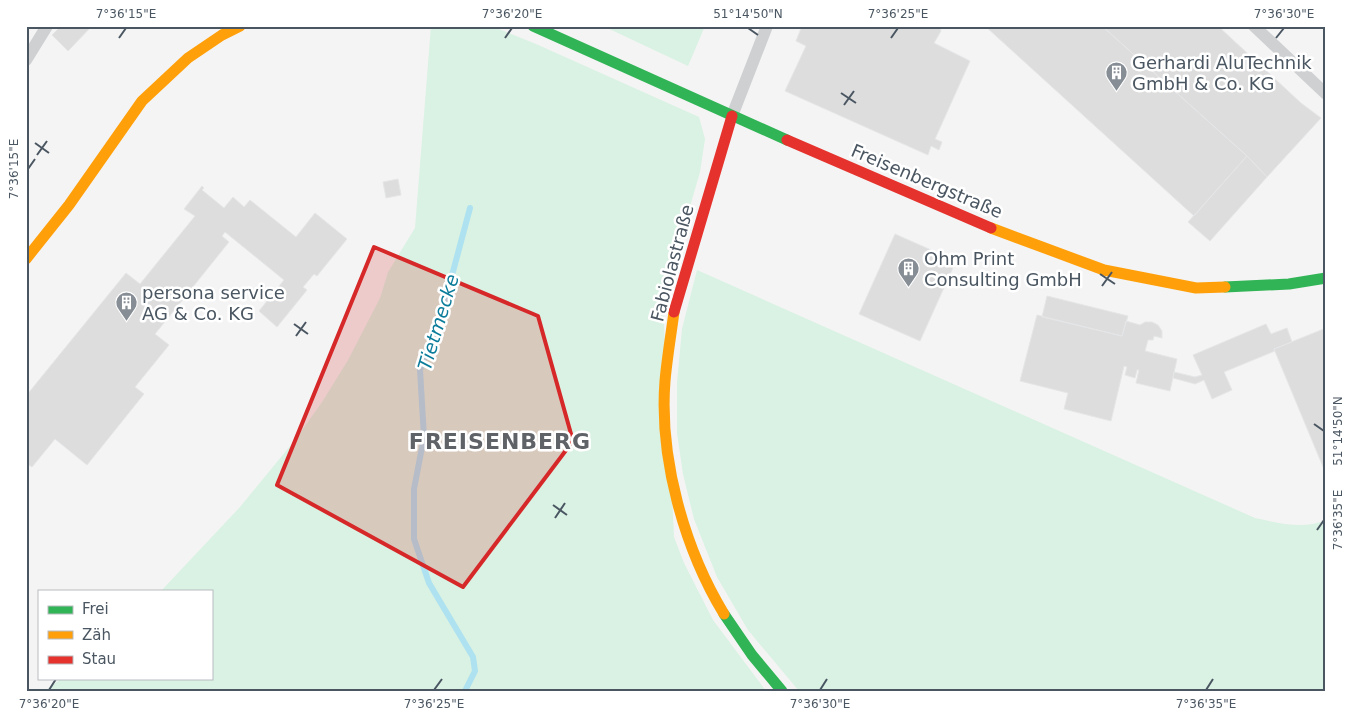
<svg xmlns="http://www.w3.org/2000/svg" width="1352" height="717" viewBox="0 0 1352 717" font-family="'DejaVu Sans',sans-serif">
<rect width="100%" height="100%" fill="#f4f4f4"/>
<!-- green -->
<path fill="#d9f2e3" d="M431 26H491L536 44 699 117 705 139 700 172 676 255 663 304 674 537 684 563 713 620 766 691H45L62 678H211V591H161L240 507 295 440 322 402 348 360 380 298 388 272 415 228Z
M603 26H705L688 66Z
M697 270 1255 518C1278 523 1303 530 1326 520V691H799L748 630 717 577 694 519 683 474 677 433V383L682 329Z"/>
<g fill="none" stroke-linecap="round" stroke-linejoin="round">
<!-- stream -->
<path stroke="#aee2f0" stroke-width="6" d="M465 691 475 671 473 657 429 583 414 539V489L424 437 420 370 443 309 470 208"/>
</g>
<!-- building -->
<path fill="#ddddde" stroke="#e5e6e7" d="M61 26H92L68 51 52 35Z
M802 26H939L941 31 934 43 970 61 935 139 942 142 939 150 931 146 928 155 785 91 806 46 796 41Z
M985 26H1102L1247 156 1194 216Z
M1102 26H1218L1301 103 1321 118 1267 177 1247 156Z
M1247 156 1267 177 1210 241 1188 222Z
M398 179 401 195 386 198 383 182Z
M202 186 204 188 202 190 224 208 233 197 244 207 250 200 296 237 315 213 347 239 317 276 314 274 303 287 307 290 277 327 259 311 284 280 225 232 222 236 229 242 155 334 169 345 135 387 144 394 87 465 55 439 32 467 26 463V396L126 273 140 284 195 216 184 209Z
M895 234 956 261 920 341 859 314Z
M1047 296 1128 316 1122 336 1042 317Z
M1037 315 1122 336 1126 321 1140 325 1145 322H1152L1158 325 1162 331V338L1154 336 1153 340H1148L1145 351 1177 359 1170 391 1136 383 1139 370H1137L1135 378 1125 375 1127 367 1124 366 1111 421 1064 409 1068 393 1020 381Z
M1266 324 1271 334 1287 328 1292 342 1274 349 1275 351 1224 372 1232 390 1212 399 1204 380 1195 384 1173 378 1174 372 1195 377 1202 375 1193 355Z
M1326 328V474L1274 349Z"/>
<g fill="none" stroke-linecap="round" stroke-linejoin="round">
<!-- lane -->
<path stroke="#ced0d2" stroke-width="12" d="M1254 26 1326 94
M26 60 47 26
M732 116 767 26"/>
<!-- fast -->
<path stroke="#30b455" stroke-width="11" d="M533 26 787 140
M1225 287 1289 284 1326 278
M724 614 752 655 782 691"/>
<!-- slow -->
<path stroke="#ff9f0a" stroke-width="11" d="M991 228 1104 270 1196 288 1225 287
M26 259 69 205 142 101 188 58 222 35 240 26
M674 312C671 335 667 358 665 381 659 458 684 548 724 614"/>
<!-- jam -->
<path stroke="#e5322d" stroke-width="11" d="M787 140 991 228
M674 312 732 116"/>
</g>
<!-- marked area -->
<path fill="#d62828" fill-opacity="0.2" stroke="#d62828" stroke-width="4" stroke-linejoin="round" d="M374 247 538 316 573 441 463 587 277 485Z"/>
<!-- ticks -->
<path fill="none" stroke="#4a5661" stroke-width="2" d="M748 28 758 35M119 38 126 28M505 38 512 28M891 38 898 28M1276 38 1284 28M841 93 856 103M844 105 854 91M35 143 49 153M37 155 47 141M28 169 35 159M1100 274 1115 284M1102 286 1112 272M294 324 308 334M296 336 306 322M1314 424 1324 431M553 505 567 515M555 518 565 503M1317 530 1324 520M49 690 56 679M434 690 442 679M820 690 827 679M1206 690 1213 679"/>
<!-- icons -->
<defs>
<symbol id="building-pin" viewBox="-11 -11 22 30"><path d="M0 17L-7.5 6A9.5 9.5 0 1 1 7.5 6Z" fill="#868d94" stroke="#fff"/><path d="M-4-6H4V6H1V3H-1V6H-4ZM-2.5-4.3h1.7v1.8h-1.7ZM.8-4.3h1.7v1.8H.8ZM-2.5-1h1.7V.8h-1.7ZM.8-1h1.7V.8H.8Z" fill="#fff"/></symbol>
</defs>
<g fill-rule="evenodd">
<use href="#building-pin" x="1104" y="60" width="25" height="34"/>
<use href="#building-pin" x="896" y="256" width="25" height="34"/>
<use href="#building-pin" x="114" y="290" width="25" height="34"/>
</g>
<g text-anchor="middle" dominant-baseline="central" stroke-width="5" stroke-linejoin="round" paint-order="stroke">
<!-- poi labels -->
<g font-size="18" fill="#4a5661" stroke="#fff" text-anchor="start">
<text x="1132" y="62">Gerhardi AluTechnik<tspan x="1132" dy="21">GmbH &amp; Co. KG</tspan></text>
<text x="924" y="258">Ohm Print<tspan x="924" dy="21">Consulting GmbH</tspan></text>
<text x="142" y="292">persona service<tspan x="142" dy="21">AG &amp; Co. KG</tspan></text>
</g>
<!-- street labels -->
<g font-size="18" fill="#4a5661" stroke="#fff">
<text transform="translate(927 181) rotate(23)">Freisenbergstraße</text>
<text transform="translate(672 263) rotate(-75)">Fabiolastraße</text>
</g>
<!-- water labels -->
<g font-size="19" font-style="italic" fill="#0c7c9b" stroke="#fff">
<text transform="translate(438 322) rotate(-73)">Tietmecke</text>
</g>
<!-- district labels -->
<g font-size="22" font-weight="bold" letter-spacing="1" fill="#5f6368" stroke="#fff">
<text x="500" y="441">FREISENBERG</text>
</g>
</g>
<!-- border -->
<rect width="1352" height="717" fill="none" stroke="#ffffff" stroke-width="55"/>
<!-- legend -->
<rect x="38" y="590" width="175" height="90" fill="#ffffff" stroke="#b7bbc0"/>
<rect x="48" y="606" width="25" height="8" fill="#30b455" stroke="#b7bbc0"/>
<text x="82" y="614" font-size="15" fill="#4a5661">Frei</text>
<rect x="48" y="631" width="25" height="8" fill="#ff9f0a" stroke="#b7bbc0"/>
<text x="82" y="640" font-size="15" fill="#4a5661">Zäh</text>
<rect x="48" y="656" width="25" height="8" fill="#e5322d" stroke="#b7bbc0"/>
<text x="82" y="664" font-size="15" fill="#4a5661">Stau</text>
<rect x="28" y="28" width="1296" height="662" fill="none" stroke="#4a5661" stroke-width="2"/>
<g font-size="12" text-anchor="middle" fill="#4a5661">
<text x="126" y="18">7°36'15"E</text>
<text x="512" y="18">7°36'20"E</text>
<text x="748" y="18">51°14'50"N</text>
<text x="898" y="18">7°36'25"E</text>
<text x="1284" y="18">7°36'30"E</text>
<text transform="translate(14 169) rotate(-90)" y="4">7°36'15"E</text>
<text transform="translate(1338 431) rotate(-90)" y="4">51°14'50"N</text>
<text transform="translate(1338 520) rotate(-90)" y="4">7°36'35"E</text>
<text x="49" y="708">7°36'20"E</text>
<text x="434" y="708">7°36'25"E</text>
<text x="820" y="708">7°36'30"E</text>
<text x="1206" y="708">7°36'35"E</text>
</g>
</svg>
